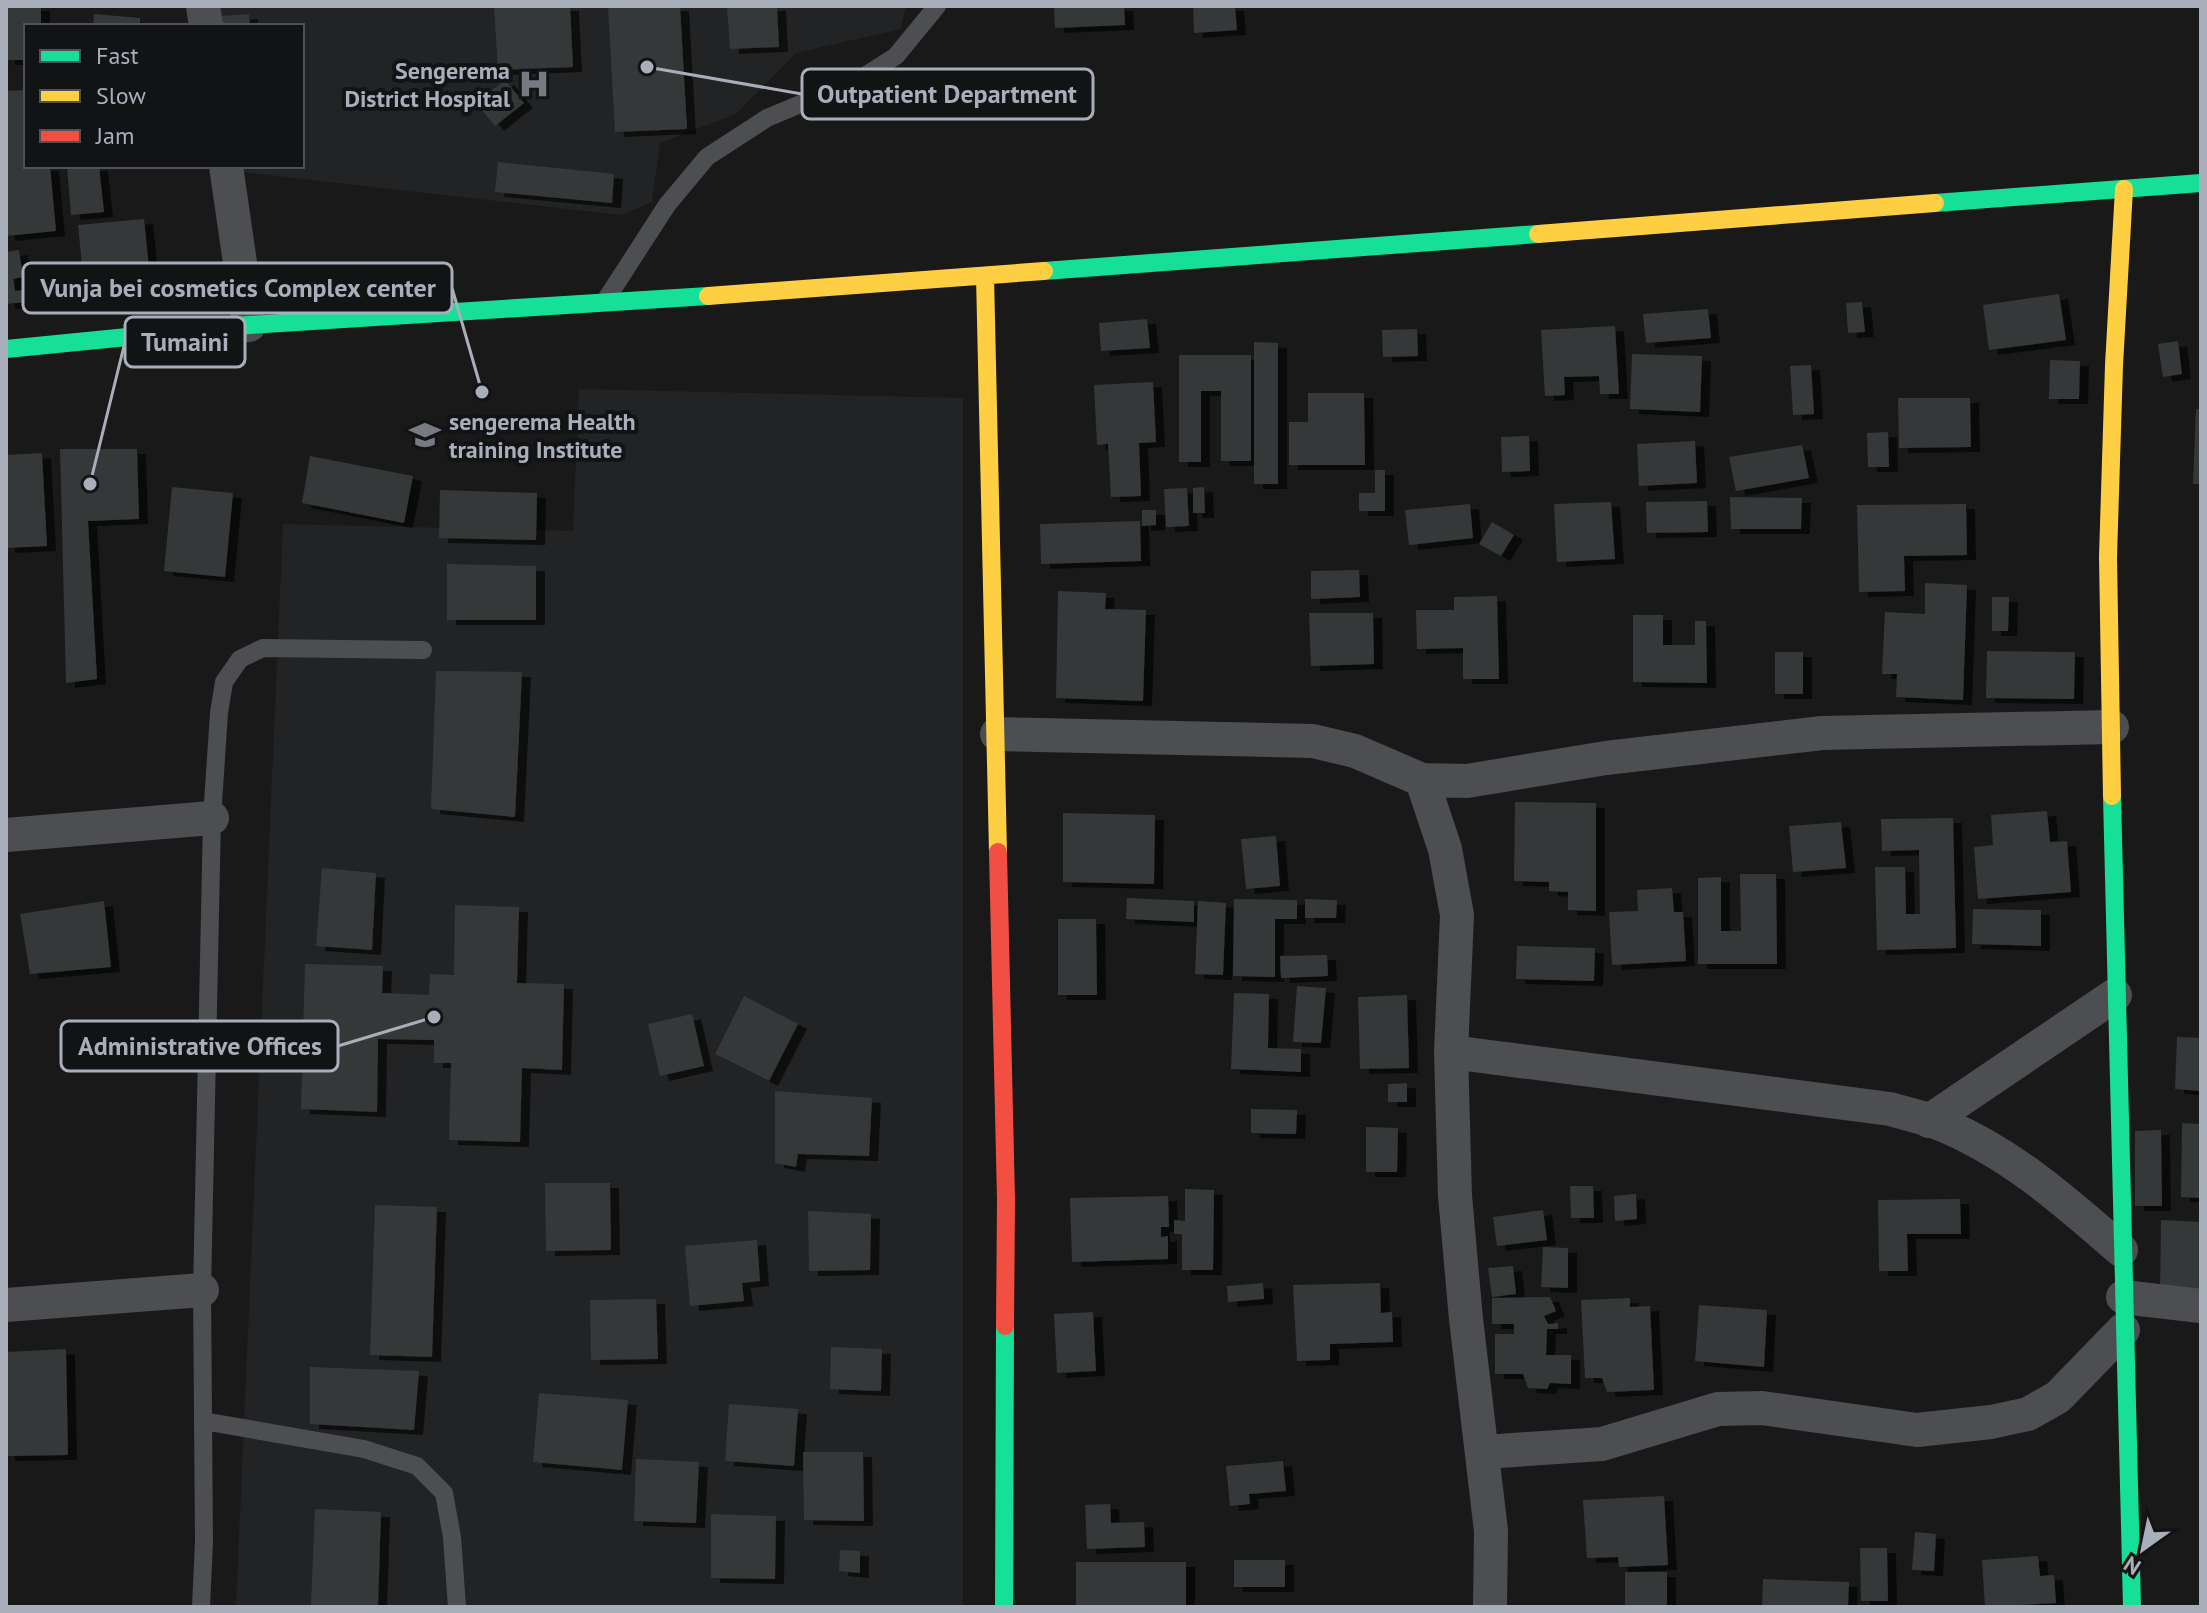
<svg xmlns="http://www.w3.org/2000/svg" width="2207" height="1613" viewBox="0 0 2207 1613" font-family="'PT Sans',sans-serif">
<defs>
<filter id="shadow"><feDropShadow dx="9" dy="5" stdDeviation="0" flood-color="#0009"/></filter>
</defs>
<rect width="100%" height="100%" fill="#191919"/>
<!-- built -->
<path fill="#222325" d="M211 6H906L901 29 796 53 736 114 660 143 652 202 621 215 231 171 230 166H302V26H213Z
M579 389 963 398V1607H236L283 524 573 531Z"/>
<!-- building -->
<path fill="#363738" filter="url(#shadow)" d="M6 6H41V26H26V60H6Z
M494 6H570L573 67 498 70Z
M608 6H680L687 129 615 132Z
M727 6H777L779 47 730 49Z
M1054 6H1124L1125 25 1055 28Z
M1193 6H1235L1237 30 1194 33Z
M94 14 140 18V26H93Z
M249 14 250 26H221V16Z
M505 80 524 103 495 126 476 103Z
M26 90V166H50L56 231 6 236V91Z
M498 162 614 174 612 203 495 192Z
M67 166H99L104 212 71 215Z
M144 219 151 288 85 295 78 225Z
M19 250 23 277 13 279 15 291 24 290 26 302 6 304V252Z
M2059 294 2066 340 1989 350 1983 305Z
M1862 302 1865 332 1848 333 1846 303Z
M1708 309 1711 338 1646 343 1643 314Z
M1147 319 1150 348 1101 351 1099 323Z
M1615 326 1619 394H1600L1599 376 1564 377 1565 395 1545 396 1541 330Z
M1417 329 1418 356 1383 357 1382 330Z
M2178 341 2182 374 2163 377 2158 344Z
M1254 342 1278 343V484H1254Z
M1632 354 1702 356 1700 412 1630 409Z
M1179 355H1251V461H1221V391H1201V462H1179Z
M2050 360 2080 361 2079 399H2049Z
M1811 365 1814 414 1793 415 1790 366Z
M1153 382 1156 442 1139 443 1141 496 1111 497 1108 444 1097 445 1094 385Z
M1308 393H1364L1365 465H1289V422H1308Z
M1898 398H1970L1971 447 1899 448Z
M2196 409 2201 410V484H2193Z
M1888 432 1889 467H1868L1867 433Z
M1529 436 1530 471 1502 472 1501 437Z
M1695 441 1697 483 1639 486 1637 444Z
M1802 445 1809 478 1736 491 1729 457Z
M60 449H137L139 519 88 521 97 679 66 683Z
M42 453 47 546 6 548V455Z
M310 456 413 476 404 523 302 503Z
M1375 470H1385V511H1359V493H1375Z
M172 487 233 493 225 577 164 571Z
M1204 487 1205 513H1193V488Z
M1187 488 1189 526 1166 527 1164 489Z
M440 490 537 493 536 540 439 538Z
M1730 497 1802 498 1801 529H1731Z
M1707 501 1708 532 1647 533 1646 502Z
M1611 502 1615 559 1557 562 1554 504Z
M1470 504 1473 538 1409 545 1405 510Z
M1966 504 1967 555 1904 556 1905 591 1859 592 1857 505Z
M1142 510H1156V525L1142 526Z
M1140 521 1141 561 1041 564 1040 524Z
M1492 522 1514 535 1501 556 1479 544Z
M447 564 536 566V620H447Z
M1359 570 1360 597 1311 599V571Z
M1925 583 1967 585 1963 700 1896 697 1897 674H1882L1885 612 1925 614Z
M1058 591 1106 593 1105 609 1146 610 1143 701 1056 698Z
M1497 596 1499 679H1463V648L1417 649 1416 610H1454V597Z
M1992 597H2009L2008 631H1992Z
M1309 613H1373L1374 664 1311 666Z
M1633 615H1663V645H1695V621H1706L1707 683 1633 682Z
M1987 651 2075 652 2074 699 1986 698Z
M1775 652H1803V694H1775Z
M436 671 522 672 515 817 431 809Z
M1515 802 1596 803V911L1568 910V892L1549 891V882L1514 881Z
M2047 811 2050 842 2067 841 2071 892 1978 899 1974 847 1993 845 1991 815Z
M1063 813 1155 815 1154 884 1063 882Z
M1953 818 1956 948 1877 950 1875 867H1905L1906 914H1920L1919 850 1882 851 1881 819Z
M1841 822 1846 868 1793 872 1789 826Z
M1276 836 1280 886 1246 889 1241 839Z
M322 868 376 873 372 950 316 946Z
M1740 874H1776L1777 964H1698V878L1721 877V931H1741Z
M1672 888 1674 912H1683L1686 961 1612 965 1609 912 1638 911 1637 890Z
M1127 898 1194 901V922L1126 919Z
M1234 899 1297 900V919H1275V977L1233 976Z
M1305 899 1337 900 1336 918H1305Z
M104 901 111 967 30 974 20 914Z
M1198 901 1226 903 1223 975 1195 974Z
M455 905 519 907 517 983 564 984 562 1070 522 1068 520 1142 449 1140 451 1063H434V1040L378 1039 377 1112 301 1109 305 964 383 966 382 993 429 995 430 974 454 975Z
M1973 909 2041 910V946L1972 944Z
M1058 919H1096L1097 995H1058Z
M1517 946 1595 948 1594 981 1516 979Z
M1327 955 1328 976 1281 978 1280 956Z
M1297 986 1326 988 1321 1043 1293 1042Z
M1234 993 1269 994 1268 1048 1301 1049V1072L1231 1069Z
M1407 995 1409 1068 1360 1069 1358 997Z
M744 996 798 1024 769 1081 715 1054Z
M692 1014 704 1066 660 1076 648 1024Z
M2177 1037 2201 1038V1091L2175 1089Z
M1407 1083V1102H1388V1084Z
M775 1091 872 1098 869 1156 798 1154 796 1167 775 1163Z
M1251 1109 1297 1110 1296 1134 1251 1133Z
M2182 1123 2201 1124V1198L2181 1197Z
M1366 1127 1398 1128 1397 1172H1366Z
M2161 1130 2162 1206H2135V1131Z
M545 1183H610L611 1250 546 1251Z
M1570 1186H1593L1594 1218H1571Z
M1185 1189 1214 1190 1213 1270H1182V1234H1174V1220L1185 1221Z
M1636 1194 1637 1219 1615 1221 1614 1196Z
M1168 1196 1169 1227H1161V1237L1168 1236V1259L1072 1262 1070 1198Z
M1960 1199 1961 1234H1907L1908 1271H1879L1878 1200Z
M375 1205 437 1207 432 1357 370 1355Z
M1543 1210 1547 1240 1497 1246 1493 1217Z
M808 1211 871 1214 870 1270 809 1271Z
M2161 1220 2201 1222V1295L2160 1294Z
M757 1240 760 1281 742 1283 744 1301 690 1306 685 1246Z
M1543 1247 1568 1248V1288L1541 1287Z
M1513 1266 1516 1294 1492 1297 1488 1268Z
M1263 1283 1264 1299 1228 1302 1227 1286Z
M1380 1283 1381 1313 1392 1312 1393 1342 1330 1344V1360L1297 1361 1293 1285Z
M1550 1297 1556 1311 1544 1316 1548 1324 1558 1323V1329H1547L1546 1355H1571V1384L1550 1383 1547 1389 1528 1388 1523 1374H1495V1334H1514V1324H1492V1298Z
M1630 1298V1307L1650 1306 1654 1390 1607 1392 1602 1378H1585L1581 1300Z
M656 1299 658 1359 591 1360 590 1300Z
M1699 1305 1767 1310 1764 1367 1695 1361Z
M1093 1312 1096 1371 1057 1373 1054 1314Z
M831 1347 882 1349 881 1391 830 1389Z
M66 1349 68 1455 6 1456V1352Z
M310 1367 419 1371 414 1430 310 1424Z
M539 1393 628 1400 622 1470 533 1462Z
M729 1404 798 1409 794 1466 725 1461Z
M803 1452H863L864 1521 804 1520Z
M636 1459 699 1462 696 1523 634 1521Z
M1283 1461 1286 1491 1249 1494 1250 1504 1230 1506 1226 1466Z
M1664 1496 1668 1565 1619 1567 1618 1557 1587 1558 1583 1500Z
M1110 1504 1111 1523 1144 1522 1145 1547 1087 1549 1085 1505Z
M315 1509 381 1512 378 1607H311Z
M711 1514 776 1516 775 1579 711 1578Z
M1915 1532 1936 1534 1934 1571 1912 1570Z
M1860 1548H1887L1888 1601H1861Z
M840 1550 860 1551V1573L839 1571Z
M2038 1556 2040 1576 2054 1575 2056 1603 1985 1607 1982 1560Z
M1234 1560H1285V1587H1234Z
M1076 1562H1186V1607H1076Z
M1625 1572H1667V1607H1625Z
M1763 1579 1849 1582 1848 1607H1762Z"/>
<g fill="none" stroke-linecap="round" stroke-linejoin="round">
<!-- lane -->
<path stroke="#4c4e52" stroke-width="18" d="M605 301 667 205 707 157 767 118 860 79 896 56 937 6
M203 1421 364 1449 417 1466 444 1493 452 1537 457 1607
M201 1607 204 1541 202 1290 212 818 219 713 224 682 240 659 263 648 423 650"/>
<!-- street -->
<path stroke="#4c4e52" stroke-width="34" d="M203 6 206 26
M226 166 249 325
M997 734 1313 741 1355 751 1422 780 1467 781 1606 758 1822 733 2112 727
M1422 780 1445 849 1457 915 1451 1052 1455 1196 1466 1319 1491 1531 1490 1607
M6 835 212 818
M1451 1052 1890 1109C1907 1114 1926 1118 1943 1125 2011 1153 2067 1203 2121 1250
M1929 1121 2115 995
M2123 1297 2201 1306
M6 1305 202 1290
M1484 1452 1602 1444 1718 1409 1762 1408 1917 1430 1991 1422 2028 1414 2058 1397 2123 1330"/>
<!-- fast -->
<path stroke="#16e098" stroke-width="18" d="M1935 203 2201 183
M1044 271 1538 234
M6 349 249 325 708 296
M2112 796 2132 1607
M1004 1607 1005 1326"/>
<!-- slow -->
<path stroke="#ffcf43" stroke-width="18" d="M1538 234 1935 203
M985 276 998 852
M708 296 1044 271
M2112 796 2108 557 2114 365 2124 189"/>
<!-- jam -->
<path stroke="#f24e42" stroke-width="18" d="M998 852 1006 1200 1005 1326"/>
</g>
<!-- icons -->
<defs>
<symbol id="hospital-bare" viewBox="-9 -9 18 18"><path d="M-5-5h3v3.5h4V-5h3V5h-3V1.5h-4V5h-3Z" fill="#777a82" stroke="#121315" stroke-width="2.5" paint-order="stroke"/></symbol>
<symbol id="university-bare" viewBox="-9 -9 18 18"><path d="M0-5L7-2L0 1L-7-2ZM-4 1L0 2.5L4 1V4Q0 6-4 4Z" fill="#777a82" stroke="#121315" stroke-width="2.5" paint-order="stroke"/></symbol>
</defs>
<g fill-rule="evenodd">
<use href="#hospital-bare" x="512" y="62" width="44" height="44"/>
<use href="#university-bare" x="403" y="413" width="44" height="44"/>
</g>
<g text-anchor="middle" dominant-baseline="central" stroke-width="8" stroke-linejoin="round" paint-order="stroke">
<!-- poi labels -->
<g font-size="24" font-weight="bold" fill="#a9afba" stroke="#121315" text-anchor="end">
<text x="510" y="70">Sengerema<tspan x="510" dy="28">District Hospital</tspan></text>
<text x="449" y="421" text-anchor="start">sengerema Health<tspan x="449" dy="28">training Institute</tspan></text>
</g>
</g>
<!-- callouts -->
<path fill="none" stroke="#a9afba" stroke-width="3" d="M647 67L802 94M482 392L452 288M90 484L125 342M434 1017L338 1046"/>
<g fill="#a9afba" stroke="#121315" stroke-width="3">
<circle cx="647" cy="67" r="8"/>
<circle cx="482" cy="392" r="8"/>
<circle cx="90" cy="484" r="8"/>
<circle cx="434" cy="1017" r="8"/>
</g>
<g fill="#121315" stroke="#a9afba" stroke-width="3">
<rect x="802" y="69" width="291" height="50" rx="8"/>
<rect x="23" y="263" width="429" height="50" rx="8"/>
<rect x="125" y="317" width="120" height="50" rx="8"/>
<rect x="61" y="1021" width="277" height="50" rx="8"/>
</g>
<g font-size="26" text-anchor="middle" font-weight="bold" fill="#a9afba">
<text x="947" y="103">Outpatient Department</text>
<text x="238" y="297">Vunja bei cosmetics Complex center</text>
<text x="185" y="351">Tumaini</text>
<text x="200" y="1055">Administrative Offices</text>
</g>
<!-- border -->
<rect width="2207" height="1613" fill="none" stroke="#a9afba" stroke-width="16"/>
<!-- legend -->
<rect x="24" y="24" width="280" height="144" fill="#121315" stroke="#4e5157" stroke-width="2"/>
<rect x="40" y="50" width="40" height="12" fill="#16e098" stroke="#4e5157" stroke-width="2"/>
<text x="96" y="64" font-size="24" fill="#a9afba">Fast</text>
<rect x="40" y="90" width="40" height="12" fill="#ffcf43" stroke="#4e5157" stroke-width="2"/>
<text x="96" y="104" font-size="24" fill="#a9afba">Slow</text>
<rect x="40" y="130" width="40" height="12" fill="#f24e42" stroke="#4e5157" stroke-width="2"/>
<text x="96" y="144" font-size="24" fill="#a9afba">Jam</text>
<!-- north arrow -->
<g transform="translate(2143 1549) rotate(213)" stroke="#121315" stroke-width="6" paint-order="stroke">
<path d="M0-6L14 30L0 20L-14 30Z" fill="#a9afba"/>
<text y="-12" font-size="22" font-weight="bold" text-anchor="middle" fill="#a9afba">N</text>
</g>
</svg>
